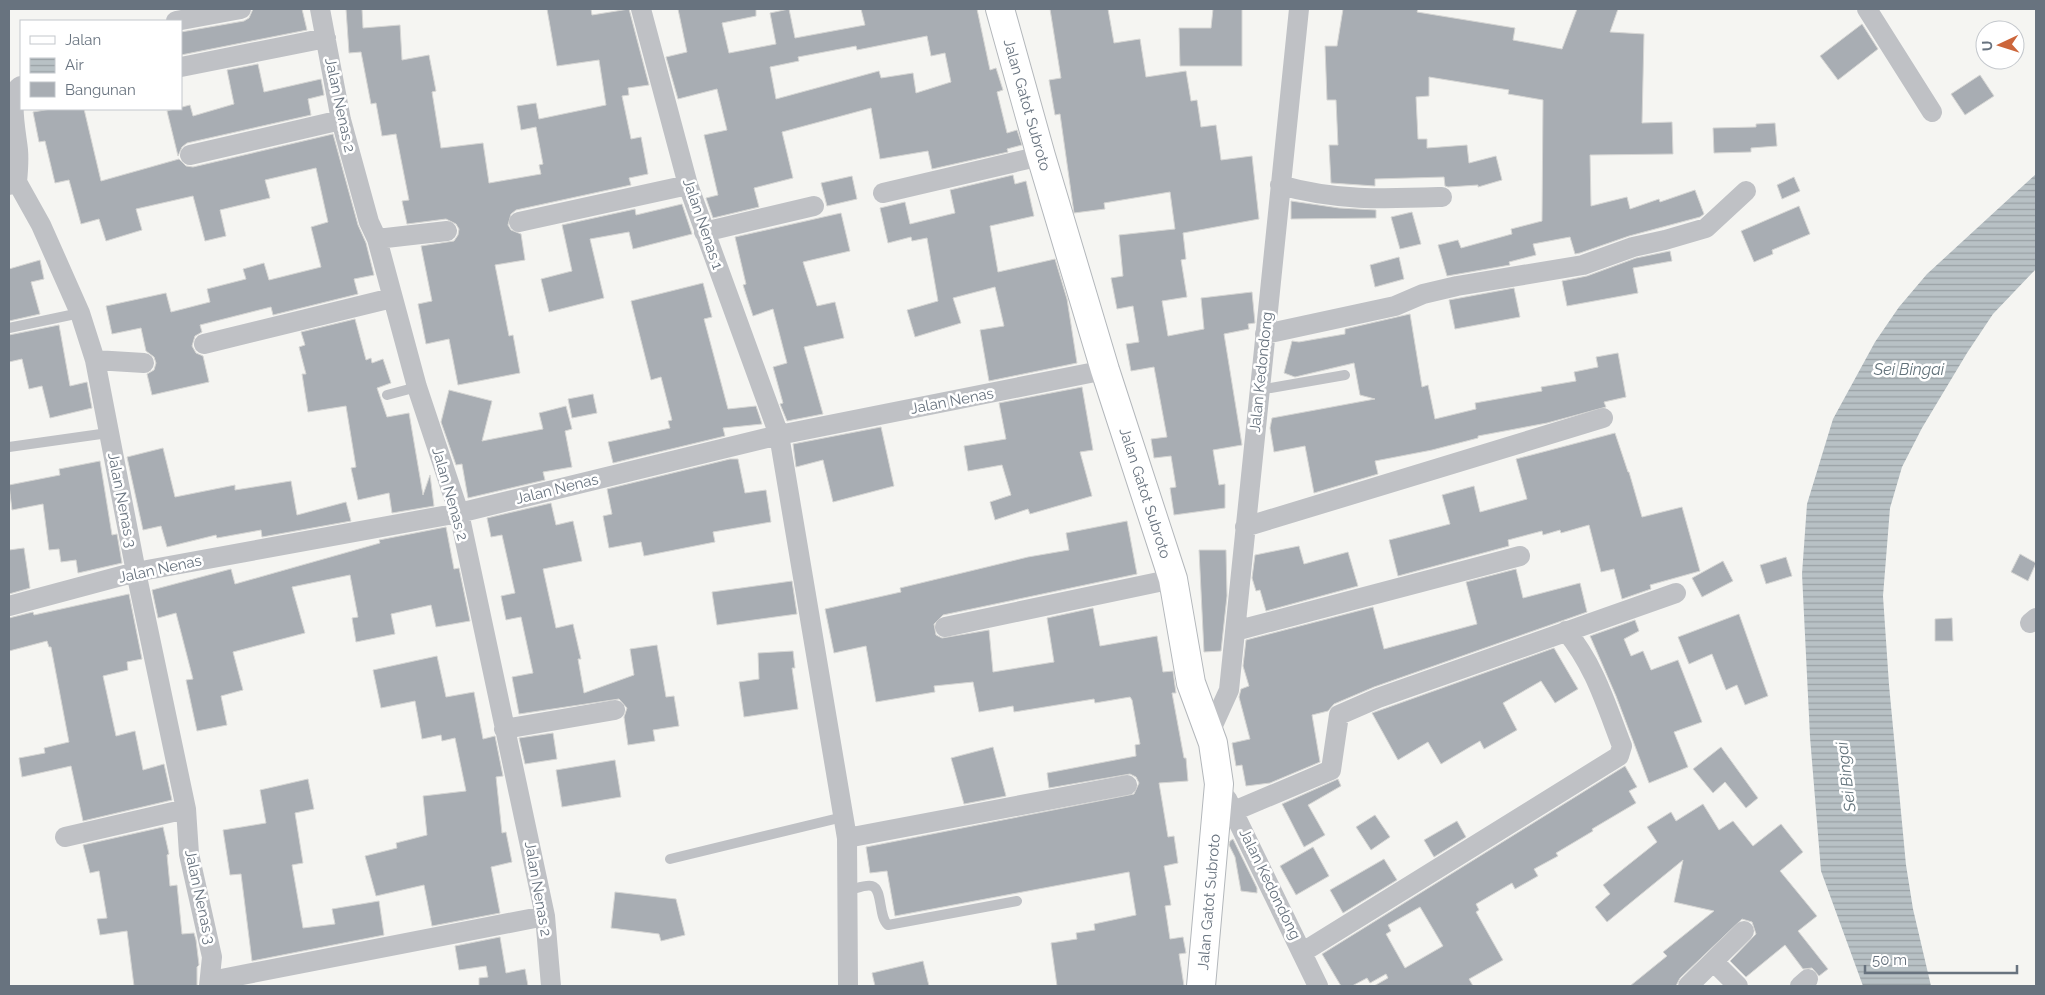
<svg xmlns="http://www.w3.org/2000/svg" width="2045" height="995" viewBox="0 0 2045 995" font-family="Raleway,sans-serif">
<defs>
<pattern id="water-rules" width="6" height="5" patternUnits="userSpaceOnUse" patternTransform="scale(1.25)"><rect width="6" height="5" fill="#b8c1c5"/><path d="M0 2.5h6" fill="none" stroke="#99a1a5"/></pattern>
</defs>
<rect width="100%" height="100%" fill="#f5f5f2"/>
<!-- water -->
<path fill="url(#water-rules)" d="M2036 174V269L1993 314 1967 353 1922 428 1902 467 1890 508 1883 596 1889 685 1906 865 1913 909 1931 986H1863L1821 871 1810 737 1802 574 1807 504 1833 419 1875 342 1899 307 1927 274Z"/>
<!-- building -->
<path fill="#a8adb3" stroke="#d6d6d4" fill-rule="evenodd" d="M253 9H302L307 30 181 55V32L244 21 249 18Z
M346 9H362L363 28 400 25 402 60 429 55 436 91 432 92 441 148 483 143 489 183 541 174 539 165 543 164 536 127 521 130 517 106 536 103 539 119 606 105 599 60 557 66 547 9H591L592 15 629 9 649 85 628 88 629 95 622 96 631 139 641 137 648 174 629 178 631 185 516 210 511 214 508 225 511 230 521 234 525 260 495 265 509 336 513 335 520 373 458 385 449 339 426 344 418 304 432 301 421 246 454 241 458 235 459 229 456 224 446 219 407 224 402 201 409 200 396 134 382 136 376 103 371 104 361 52 349 53Z
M678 9H756V16L722 23 729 53 776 44 770 13 789 9 795 38 865 25 861 9H977L990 70 996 68 1003 90 997 92 1007 133 1017 130 1022 145 1007 149 1008 152 932 169 928 151 880 159 871 108 782 132 793 178 754 188 759 207 713 218 706 198 718 195 704 135 727 130 717 89 678 99 666 57 687 52ZM927 36 931 56 945 53 951 82 916 93 913 73 881 78 879 71 776 99 770 67 799 61 798 57 856 46 857 50Z
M1050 9H1108L1114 43 1140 39 1146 77 1186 71 1191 101 1197 100 1201 127 1216 125 1221 160 1252 156 1259 219 1183 233 1186 259 1181 260 1187 297 1162 301 1168 336 1204 329 1201 298 1252 292 1255 323 1248 324 1249 329 1224 334 1242 445 1213 450 1219 485 1225 484V508L1174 515 1170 488 1176 487 1171 456 1154 458 1151 439 1167 437 1154 367 1131 371 1126 344 1139 342 1133 306 1117 309 1111 278 1123 276 1119 235 1175 229 1170 192 1104 203 1105 209 1074 213 1060 114 1055 115 1049 80 1061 78Z
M1213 9H1242V66H1180L1179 28H1211Z
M1343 9H1418L1417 12 1515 28 1513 40 1562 49 1577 9H1618L1610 32 1644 34 1642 123 1672 122 1673 154 1590 155 1591 206 1627 197 1630 209 1659 199 1660 202 1695 190 1704 214 1700 217 1629 236 1580 253 1575 254 1570 237 1533 244 1536 255 1509 262 1510 265 1447 276 1438 245 1458 240 1461 248 1512 234 1511 229 1542 221 1543 100 1508 94 1509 90 1429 77V96L1416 97 1418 139H1427V148L1467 145 1469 163 1496 156 1502 180 1478 187V185L1448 187 1445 186 1444 177 1375 179V186L1331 183 1329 145H1338L1336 100H1327L1325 46H1337Z
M1862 24 1878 49 1838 80 1820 56Z
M258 64 264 92 321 79 324 95 308 99 311 115 187 143 182 147 178 156 167 111 190 105 193 116 234 104 227 70Z
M1980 75 1994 96 1965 115 1951 94Z
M51 109H84L101 181 179 159 186 166 193 167 333 134 358 225 366 243 374 275 354 279 358 294 273 315 271 307 200 325 202 332 195 336 192 346 196 353 203 356 209 382 152 395 147 374 154 370 156 363 154 357 146 351 141 328 112 334 106 306 166 293 171 312 210 302 207 289 246 279 243 269 264 263 269 280 321 267 311 227 328 222 316 168 265 180 270 198 220 210 226 236 205 241 193 196 136 209 142 230 106 241 99 219 81 224 69 180 55 183 45 141 39 142 33 112Z
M1775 123 1777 146 1751 148V152L1714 153 1713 128 1756 127V124Z
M1013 175 1015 184 1026 181 1034 216 990 226 998 272 1055 259 1067 299 1077 363 989 381 980 330 1004 326 995 287 953 298 961 323 915 337 907 310 938 301 927 238 912 241 911 237 888 243 880 208 905 202 910 224 955 213 950 190Z
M852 176 857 199 827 206 821 183Z
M1794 177 1800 191 1782 199 1777 185Z
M1291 201 1339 208 1376 210V218L1291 219Z
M682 204 692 234 633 249 629 232 590 239 604 298 549 312 541 279 572 271 562 225 635 209 636 215Z
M1799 206 1810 234 1772 250 1773 254 1754 262 1741 231Z
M1412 212 1421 244 1400 249 1391 217Z
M841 213 850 251 803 262 817 306 835 302 844 338 804 347 823 414 787 421 780 404 783 403 773 367 787 363 773 309 753 316 743 285 746 284 735 237Z
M1670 251 1672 261 1633 268 1638 293 1567 306 1562 281 1587 276 1636 258Z
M1399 257 1404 279 1375 287 1370 265Z
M40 260 44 279 31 282 40 314 9 321V269Z
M703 283 712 317 704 319 728 409 756 406 762 424 723 428 725 436 613 463 608 442 670 428 668 421 672 420 661 377 651 380 631 301Z
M1514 288 1520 317 1455 329 1449 300Z
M1410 314 1422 387 1428 385 1435 419 1476 409 1475 403 1542 391 1541 387 1576 381 1574 372 1598 367 1596 357 1618 353 1626 397 1604 402 1606 407 1547 423 1478 436V438L1432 450 1375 461 1378 474 1314 493 1305 446 1274 452 1270 428 1272 418 1375 399 1360 395 1354 363 1295 377 1284 373 1292 341 1299 342 1345 334V329Z
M355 319 366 360 371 358 372 363 383 359 391 383 377 388 387 417 409 413 423 495 430 475 434 506 392 513 389 493 358 500 351 468 356 467 346 406 308 412 302 374H306L299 347 305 345 301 332Z
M59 325 70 386 87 382 92 408 50 418 42 386 29 389 22 359 9 362V335Z
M1082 387 1093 450 1080 452 1092 496 1030 514 1028 509 995 520 990 502 1011 495 1002 465 968 471 964 446 1006 439 999 403Z
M449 390 492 401 482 441 543 429 539 413 566 406 572 429 565 431 572 467 543 472 545 480 468 498 462 464 456 465 441 422Z
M593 394 597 413 572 418 568 399Z
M881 427 894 486 833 502 823 460 796 467 793 444Z
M1615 433 1628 472H1629L1642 517 1682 507 1700 571 1650 585 1651 589 1622 599 1614 569 1601 572 1589 525 1561 533 1560 530 1543 535 1542 531 1508 540 1509 546 1398 576 1389 540 1450 524 1442 495 1474 486 1480 512 1527 499 1516 459Z
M163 448 175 497 235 485V490L291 481 297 515 346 502 351 521 262 537 261 530 217 538 216 535 167 547 161 526 143 530 127 457Z
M730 459H738L745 493 766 490 771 522 713 532 715 542 644 556 641 542 609 548 603 516 612 514 607 489Z
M100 461 112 535 117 534 122 563 78 573 76 560 61 562 59 549 49 550 43 504 12 510 9 485 60 475 59 469Z
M551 503 556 525 573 521 582 561 543 569 556 628 573 624 581 659H578L584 693 634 675 630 649 657 645 666 697 674 696 679 726 653 730 655 741 628 745 624 717 627 708 619 699 519 714 512 677 533 673 521 617 506 620 501 596 515 593 502 535 491 537 487 518Z
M1127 521 1137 574 943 615 934 624 936 635 942 638 989 630 993 672 1054 662 1047 618 1093 608 1100 646 1157 636 1163 672 1173 671 1176 693H1172L1184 758H1186L1188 781 1159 783 1168 837 1174 836 1178 863 1164 866 1171 905 1165 906 1170 939 1183 937 1186 953 1179 954 1184 986H1057L1051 943 1077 939 1076 933 1095 930 1094 924 1136 915 1129 872 895 916 887 871 870 873 866 847 1134 794 1139 783 1136 777 1130 774 1049 788 1047 773 1136 756 1135 745 1140 744 1132 700 1130 697 1095 703 1094 699 1014 712 1013 706 979 712 973 682 934 686 935 692 876 702 866 646 834 653 825 609 901 592 900 588 1028 557 1069 550 1066 533Z
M446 527 454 569 459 568 470 621 436 627 431 605 391 614 395 634 356 642 352 618 358 617 350 575 292 587 305 633 233 652 243 690 221 696 227 725 197 731 186 680 193 679 176 613 158 618 152 590 231 569 235 584 380 543 379 540Z
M1299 546 1304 564 1348 552 1358 586 1266 611 1260 590 1256 591 1252 578 1255 555Z
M24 548 30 588 9 594V550Z
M1199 550H1226L1227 596 1221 651 1204 652Z
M2020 554 2036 563 2028 581 2011 572Z
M1786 557 1792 576 1766 584 1760 565Z
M1723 561 1733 581 1702 597 1692 578Z
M1516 569 1523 598 1580 583 1587 612 1374 687 1334 704 1328 711 1312 715 1320 762 1270 783 1246 786 1242 765 1236 766 1232 743 1250 739 1239 697 1241 689 1249 686 1243 666 1246 640 1373 607 1384 649 1477 624 1466 582Z
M792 581 797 614 717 625 712 592Z
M129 594 142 659 127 662 128 670 103 676 116 736 135 731 143 770 164 764 172 800 83 821 71 766 22 777 19 758 45 753 44 748 69 742 51 647H49L47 641 9 651V618L33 612 34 615Z
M1739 614 1768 696 1745 705 1737 685 1726 690 1712 654 1689 664 1678 637Z
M1952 618 1953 641H1935V619Z
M1635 620 1639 631 1624 639 1631 656 1643 651 1651 670 1678 660 1702 722 1674 732 1688 767 1649 783 1616 696 1590 636Z
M1554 648 1578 689 1555 703 1541 681 1503 703 1517 730 1484 749 1480 741 1441 764 1428 742 1398 760 1372 713Z
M793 651 795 668H792L798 709 744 717 739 682 759 679 758 653Z
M437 656 446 697 474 692 483 739 495 736 503 776 496 777 502 833 506 832 512 862 491 867 500 913 432 926 424 885 376 896 365 856 397 848 396 843 427 835 423 796 466 791 455 738 442 741 441 735 422 739 415 701 381 708 373 670Z
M553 733 557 759 525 764 519 738Z
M993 747 1006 796 964 804 951 758Z
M1721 747 1758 798 1746 808 1725 782 1713 793 1693 769Z
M615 760 621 797 562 807 556 770Z
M1625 766 1637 787 1629 791 1636 803 1592 829 1593 831 1556 853 1558 856 1534 869 1538 876 1515 889 1512 883 1476 904 1479 910 1476 912 1503 960 1469 979 1473 986H1374L1388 978 1386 974 1370 983 1367 978 1352 986H1341L1322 954ZM1420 907 1443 946 1405 968 1386 934 1391 931 1388 925Z
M308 779 314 809 295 813 303 863 292 865 303 928 335 924 332 909 379 901 384 935 252 961 241 874 230 875 223 830 266 823 260 790Z
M1338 779 1341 786 1308 805 1325 835 1304 847 1282 804Z
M1703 804 1719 830 1733 821 1753 846 1781 824 1803 852 1780 871 1817 916 1798 931 1828 969 1819 976 1812 968 1803 969 1785 945 1746 977 1730 961 1756 934 1752 922 1742 919 1680 978 1676 986H1630L1667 956 1663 952 1714 911 1674 902 1683 860 1607 922 1595 907 1610 894 1603 885 1657 842 1647 827 1671 812 1676 821Z
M1375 815 1390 837 1371 850 1356 827Z
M1457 821 1466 837 1434 857 1424 840Z
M163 827 169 854 167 855 170 886 177 885 182 934 194 933 196 940 199 965 197 967V986H134L127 931 100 935 97 919 107 918 99 871 90 873 83 845Z
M1233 839 1257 888V893L1241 891 1235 857 1229 845 1230 841Z
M1313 847 1329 876 1296 895 1280 866Z
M1384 859 1397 880 1343 913 1330 890Z
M615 892 676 899 685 935 661 941 659 934 611 928Z
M500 937 506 973 525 969 528 986H479V978L488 977 486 966 459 970 455 946Z
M923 961 929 986H875L872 973Z"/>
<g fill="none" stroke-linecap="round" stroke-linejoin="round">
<defs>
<path id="secondary" d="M1000 9 1041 156 1105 370 1173 579 1191 683 1213 743 1219 784 1201 986"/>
</defs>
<!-- secondary casing -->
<use href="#secondary" stroke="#b3b7bb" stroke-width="30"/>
<!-- lane -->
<path stroke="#bfc1c5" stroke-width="10" d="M9 328 80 313
M1259 390 1345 375
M387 395 417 387
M9 447 108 433
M670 859 843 817
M849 890C855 889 866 884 872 886 883 889 878 917 888 925L1017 901"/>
<!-- street -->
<path stroke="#bfc1c5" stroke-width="20" d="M320 9 341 120 369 222 377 239 417 387 459 513 545 916 551 986
M641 9 688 185 779 435 847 838 848 986
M1867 9 1932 112
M176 21 241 9
M181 67 326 38
M190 155 341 120
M17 182C18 172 19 161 18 150 17 137 7 92 21 86
M9 185 17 182 41 225 80 313 95 360 136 572 186 809 189 854 212 957 209 986
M1280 185C1336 201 1384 199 1442 197
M883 193 1041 156
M519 222 688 185
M704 232 814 206
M377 239 447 231
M1265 334 1395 306 1423 294 1457 286 1583 265 1633 247 1665 240 1706 228 1746 191
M204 344 392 298
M95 360 144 363
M1245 527 1603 418
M9 606 136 572 459 513 779 435 1105 370
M2030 623 2036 618
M945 627 1173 579
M1235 631 1520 556
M504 729 615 710
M1210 732 1229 690 1299 9
M1227 799 1318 986
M1234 811 1331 770 1339 715 1378 698 1676 593
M65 837 186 809
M847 838 1127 785
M1303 952 1619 756 1622 746C1606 705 1595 666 1566 631
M1714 962 1738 986
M211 981 545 916
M1688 986 1744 931
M1800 986 1808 979"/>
<!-- secondary -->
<use href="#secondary" stroke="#fff" stroke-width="28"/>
</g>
<g text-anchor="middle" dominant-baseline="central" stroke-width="5" stroke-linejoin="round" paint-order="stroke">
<!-- street labels -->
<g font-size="15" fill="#68737f" stroke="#fff">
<text transform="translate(340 105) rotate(78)">Jalan Nenas 2</text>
<text transform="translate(1027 105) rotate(74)">Jalan Gatot Subroto</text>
<text transform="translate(703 224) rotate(71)">Jalan Nenas 1</text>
<text transform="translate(1261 372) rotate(-84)">Jalan Kedondong</text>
<text transform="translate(952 401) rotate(-11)">Jalan Nenas</text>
<text transform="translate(557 489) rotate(-14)">Jalan Nenas</text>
<text transform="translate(1145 493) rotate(72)">Jalan Gatot Subroto</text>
<text transform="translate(450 494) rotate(74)">Jalan Nenas 2</text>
<text transform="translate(122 500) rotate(79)">Jalan Nenas 3</text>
<text transform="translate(160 569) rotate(-12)">Jalan Nenas</text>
<text transform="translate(1270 884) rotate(64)">Jalan Kedondong</text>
<text transform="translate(538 889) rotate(80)">Jalan Nenas 2</text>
<text transform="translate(200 897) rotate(78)">Jalan Nenas 3</text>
<text transform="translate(1209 902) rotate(-85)">Jalan Gatot Subroto</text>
</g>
<!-- water labels -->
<g font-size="16" font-style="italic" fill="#63737b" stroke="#fff">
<text x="1909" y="369">Sei Bingai</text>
<text transform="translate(1846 777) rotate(-97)">Sei Bingai</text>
</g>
</g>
<!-- border -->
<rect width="2045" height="995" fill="none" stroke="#68737f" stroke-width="20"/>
<!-- legend -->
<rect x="20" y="20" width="162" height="90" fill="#ffffff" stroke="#c3c7cc"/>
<rect x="30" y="36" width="25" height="8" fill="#ffffff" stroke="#c3c7cc"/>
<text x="65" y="45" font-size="15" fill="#68737f">Jalan</text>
<rect x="30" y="58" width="25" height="15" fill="url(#water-rules)" stroke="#c3c7cc"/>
<text x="65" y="70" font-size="15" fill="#68737f">Air</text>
<rect x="30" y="82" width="25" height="15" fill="#a8adb3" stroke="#c3c7cc"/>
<text x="65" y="95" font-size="15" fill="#68737f">Bangunan</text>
<!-- north arrow -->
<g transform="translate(2000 45) rotate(266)"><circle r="24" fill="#ffffff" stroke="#c3c7cc"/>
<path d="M0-4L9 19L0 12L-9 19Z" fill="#cc663b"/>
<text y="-8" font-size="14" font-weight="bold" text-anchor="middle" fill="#68737f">U</text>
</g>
<!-- scale -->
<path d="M1865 965v8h152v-8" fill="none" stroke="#68737f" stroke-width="2.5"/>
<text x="1872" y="965" font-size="15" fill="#68737f" stroke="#ffffff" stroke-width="4" paint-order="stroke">50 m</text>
</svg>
